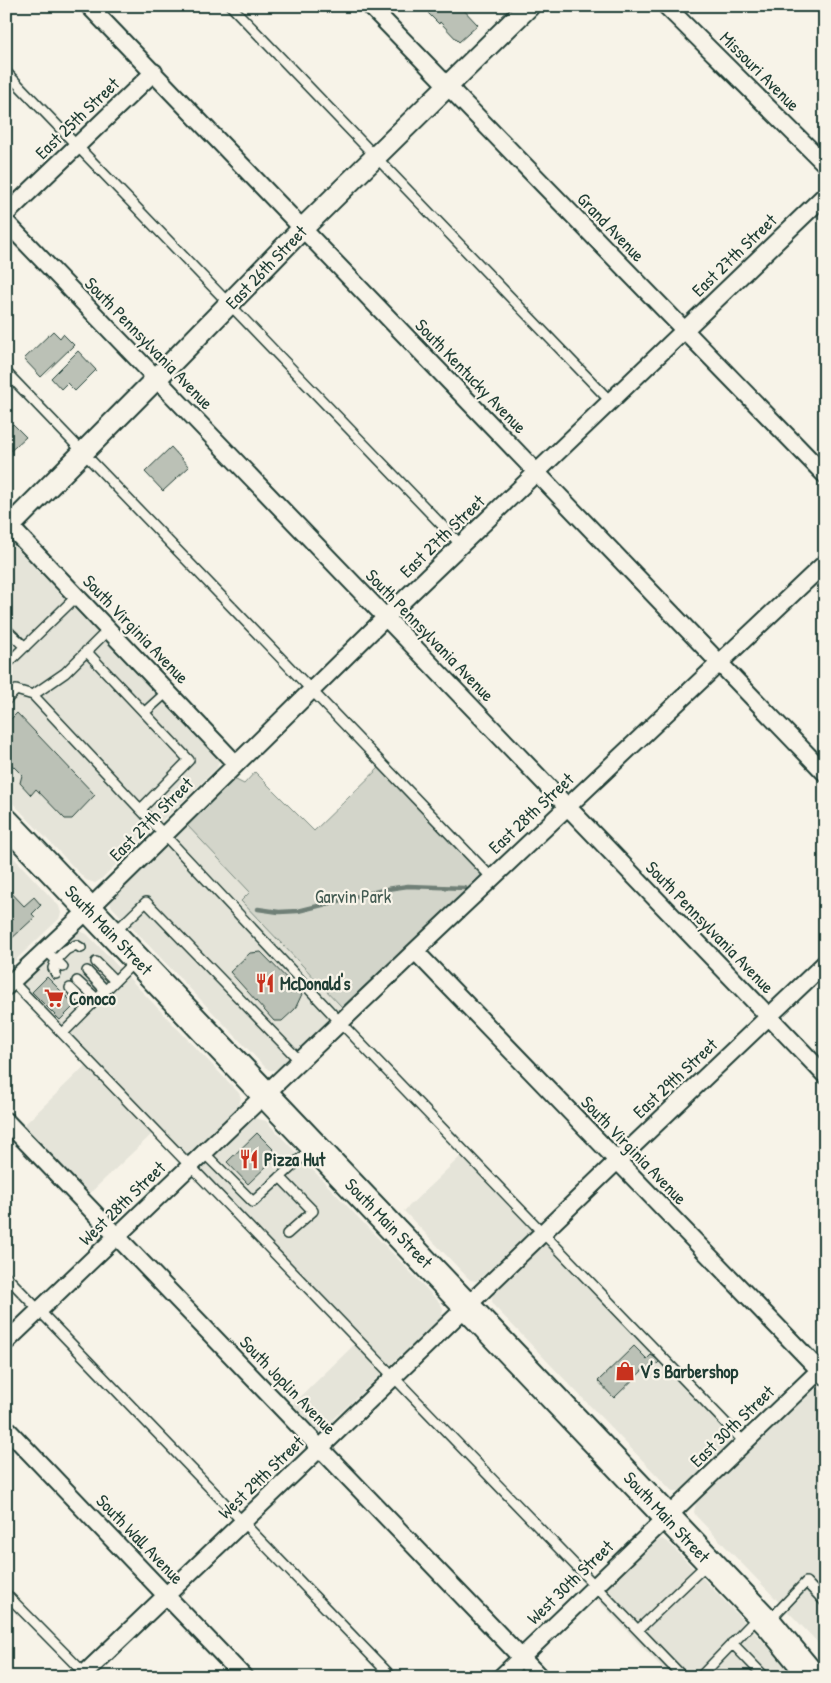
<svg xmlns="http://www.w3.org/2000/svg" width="831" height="1683" viewBox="0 0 831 1683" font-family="'Patrick Hand',sans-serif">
<rect width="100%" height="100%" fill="#f7f3e8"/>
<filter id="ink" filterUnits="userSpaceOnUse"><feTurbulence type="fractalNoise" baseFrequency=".02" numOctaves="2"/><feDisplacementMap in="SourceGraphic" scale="10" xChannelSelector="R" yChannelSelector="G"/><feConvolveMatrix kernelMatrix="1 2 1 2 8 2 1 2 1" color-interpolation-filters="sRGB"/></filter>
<g filter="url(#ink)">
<!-- built -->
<path fill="#e5e4d9" d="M6 543 13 545 219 760 217 768 100 880 95 883 86 880 6 796Z
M186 824 251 892 241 901 342 1007 279 1068 274 1070H269L265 1067 112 907 110 902 109 898Z
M13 857 59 906 61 913 59 919 6 969V863Z
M76 930 87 934 239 1093 241 1098 239 1105 236 1110 180 1163 152 1134 88 1195 22 1127 86 1065 13 988Z
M255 1118 266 1121 440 1303 443 1308 442 1315 440 1318 320 1432 314 1430 290 1407 355 1344 194 1174 250 1121Z
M462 1155 533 1229 477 1281 470 1280 404 1211Z
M552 1236 743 1433 683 1490 674 1492 671 1490 494 1306 492 1301 493 1293Z
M818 1389 825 1392V1650L696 1516 694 1512 696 1503 699 1499 813 1391Z
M662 1539 669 1543 797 1677H664L667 1673 596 1598 654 1543Z"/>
<!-- green -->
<path fill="#d3d5ca" stroke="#79897f" d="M383 764 485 873 342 1007 241 901 250 892 186 824 229 783 236 780 244 784 255 772 314 831Z"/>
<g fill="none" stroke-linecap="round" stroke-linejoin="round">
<!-- stream -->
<path stroke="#6f8077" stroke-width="4.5" d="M258 909 279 912 298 911 387 889 408 886 465 888"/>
</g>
<!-- building -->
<path fill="#bbc1b6" stroke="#1f3d34" d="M435 6H460L478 25 459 42 440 22 439 24 428 13Z
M53 331 60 338 63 334 74 345 41 377 24 359Z
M78 351 96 370 75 391 67 383 61 389 51 378Z
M13 424 26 437 6 455V425L9 428Z
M171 447 189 467 163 491 145 472Z
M17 713 95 795 72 819H65L36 789 31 795 20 783 22 775 6 759V724Z
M6 887 24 906 34 897 41 905 32 914 35 917 9 941 6 939Z
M261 952 302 994 295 1009 282 1021H274L230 972 250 953Z
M47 977 75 1005 60 1020 32 992Z
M257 1133 274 1150 266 1157 271 1162 248 1184 227 1162Z
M634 1346 647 1359 651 1355 660 1361 648 1373 644 1369 614 1398 598 1381Z"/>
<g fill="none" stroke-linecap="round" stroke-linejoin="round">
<defs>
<path id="service" d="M231 6 611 402
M6 72 462 546
M6 372 492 878
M6 629 25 647
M108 630 65 673 33 695 340 1022 744 1442
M86 651 189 760 141 809
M6 665 77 596
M6 700 16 690 33 695
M145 712 168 691
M115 932 146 902 300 1061
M45 950 56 960 66 950 76 945 81 948
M96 962 115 981
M87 971 105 990
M56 974 53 968 56 960 63 967
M6 975 683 1677
M77 981 97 999
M70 988 89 1007
M63 1033 135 961
M204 1153 253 1202 312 1148
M280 1177 313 1211 287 1234
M6 1276 392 1677
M6 1594 86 1675
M768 1622 806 1582 825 1602
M638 1630 708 1563
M732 1643 765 1677
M700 1677 758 1617"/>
<path id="minor" d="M89 6 825 773
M370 6 825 475
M666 6 825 164
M6 214 154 72
M6 222 825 1075
M6 522 236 764
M415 951 825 1376
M6 987 89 909 385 618 825 195
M6 1121 540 1677
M6 1342 415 951 825 563
M6 1428 244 1677
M81 1677 320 1448 617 1161 825 963
M501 1677 825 1365"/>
<path id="tertiary" d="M6 530 156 379 303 228 529 6"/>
<path id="primary" d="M6 822 770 1625 813 1677"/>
</defs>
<!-- service casing -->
<use href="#service" stroke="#1f3d34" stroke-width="12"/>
<!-- minor casing -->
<use href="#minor" stroke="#1f3d34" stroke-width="20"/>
<!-- tertiary casing -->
<use href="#tertiary" stroke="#1f3d34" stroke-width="24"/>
<!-- primary casing -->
<use href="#primary" stroke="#1f3d34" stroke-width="30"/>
<!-- service -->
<use href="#service" stroke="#f7f3e8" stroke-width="9"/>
<!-- minor -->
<use href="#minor" stroke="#f7f3e8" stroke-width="16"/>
<!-- tertiary -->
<use href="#tertiary" stroke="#f7f3e8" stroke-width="20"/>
<!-- primary -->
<use href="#primary" stroke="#f7f3e8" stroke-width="26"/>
</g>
</g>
<!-- icons -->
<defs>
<symbol id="restaurant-bare" viewBox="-9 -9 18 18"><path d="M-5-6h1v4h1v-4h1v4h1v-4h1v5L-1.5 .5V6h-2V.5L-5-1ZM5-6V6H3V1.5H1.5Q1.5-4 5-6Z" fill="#c8321e" stroke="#f7f3e8" stroke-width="2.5" paint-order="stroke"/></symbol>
<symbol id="supermarket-bare" viewBox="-9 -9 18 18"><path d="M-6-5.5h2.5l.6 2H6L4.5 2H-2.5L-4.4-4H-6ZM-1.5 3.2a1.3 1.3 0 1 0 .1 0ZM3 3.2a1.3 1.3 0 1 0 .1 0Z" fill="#c8321e" stroke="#f7f3e8" stroke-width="2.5" paint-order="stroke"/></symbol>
<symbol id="shop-bare" viewBox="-9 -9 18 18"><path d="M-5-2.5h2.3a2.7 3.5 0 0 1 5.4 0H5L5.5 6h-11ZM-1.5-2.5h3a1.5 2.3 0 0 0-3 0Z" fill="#c8321e" stroke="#f7f3e8" stroke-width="2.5" paint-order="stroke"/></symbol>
</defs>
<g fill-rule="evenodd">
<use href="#restaurant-bare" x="251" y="969" width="28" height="28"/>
<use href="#supermarket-bare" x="40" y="984" width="28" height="28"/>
<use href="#restaurant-bare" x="235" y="1145" width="28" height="28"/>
<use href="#shop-bare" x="611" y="1357" width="28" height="28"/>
</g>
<g text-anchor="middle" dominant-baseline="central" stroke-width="4.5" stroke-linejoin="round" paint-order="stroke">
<!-- street labels -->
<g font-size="18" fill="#1f3d34" stroke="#f7f3e8">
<text transform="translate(760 71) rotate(45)">Missouri Avenue</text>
<text transform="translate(77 118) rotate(-44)">East 25th Street</text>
<text transform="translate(611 227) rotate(46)">Grand Avenue</text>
<text transform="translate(734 255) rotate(-44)">East 27th Street</text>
<text transform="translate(266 267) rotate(-46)">East 26th Street</text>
<text transform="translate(149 343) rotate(46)">South Pennsylvania Avenue</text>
<text transform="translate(471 376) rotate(46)">South Kentucky Avenue</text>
<text transform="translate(442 536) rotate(-44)">East 27th Street</text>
<text transform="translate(136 629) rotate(46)">South Virginia Avenue</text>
<text transform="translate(430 635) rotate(46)">South Pennsylvania Avenue</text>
<text transform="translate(531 813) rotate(-43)">East 28th Street</text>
<text transform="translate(151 819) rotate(-45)">East 27th Street</text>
<text transform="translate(710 927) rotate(46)">South Pennsylvania Avenue</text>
<text transform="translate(109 930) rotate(46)">South Main Street</text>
<text transform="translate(675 1078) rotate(-43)">East 29th Street</text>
<text transform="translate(634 1150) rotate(46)">South Virginia Avenue</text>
<text transform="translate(122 1203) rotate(-44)">West 28th Street</text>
<text transform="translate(389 1223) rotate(46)">South Main Street</text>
<text transform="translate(288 1385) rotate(46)">South Joplin Avenue</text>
<text transform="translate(732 1426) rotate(-44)">East 30th Street</text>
<text transform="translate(261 1477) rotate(-44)">West 29th Street</text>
<text transform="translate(667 1517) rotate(47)">South Main Street</text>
<text transform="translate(140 1539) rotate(46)">South Wall Avenue</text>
<text transform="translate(570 1582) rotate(-44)">West 30th Street</text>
</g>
<!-- park labels -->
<g font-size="18" fill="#435b52" stroke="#f7f3e8">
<text x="353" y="896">Garvin Park</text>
</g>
<!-- poi labels -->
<g font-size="18" font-weight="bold" fill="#1f3d34" stroke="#f7f3e8" text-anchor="start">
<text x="280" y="983">McDonald's</text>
<text x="69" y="998">Conoco</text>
<text x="264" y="1159">Pizza Hut</text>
<text x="640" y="1371">V's Barbershop</text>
</g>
</g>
<!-- margin -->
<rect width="831" height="1683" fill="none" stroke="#f7f3e8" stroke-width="25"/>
<rect x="12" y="12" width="806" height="1658" fill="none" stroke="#1f3d34" stroke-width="2" filter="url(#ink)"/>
</svg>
